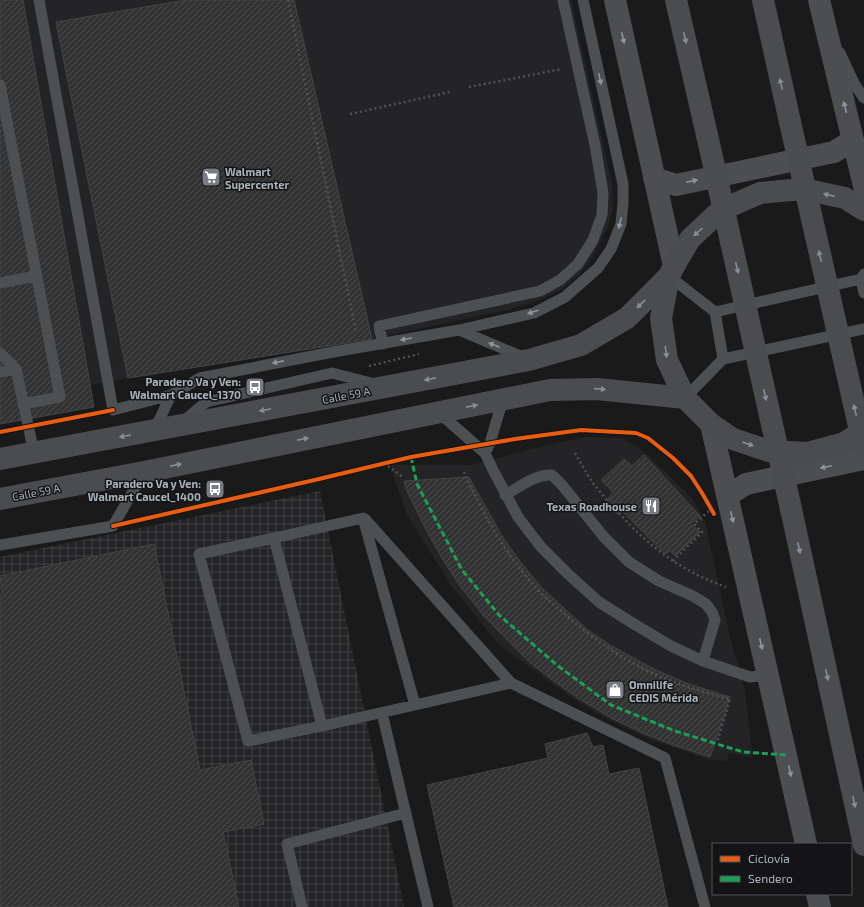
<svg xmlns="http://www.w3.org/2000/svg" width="864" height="907" viewBox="0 0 864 907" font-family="'Exo 2',sans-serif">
<defs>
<pattern id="industrial-grid" width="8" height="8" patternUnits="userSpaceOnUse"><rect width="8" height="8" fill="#242426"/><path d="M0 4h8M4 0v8" fill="none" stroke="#414144"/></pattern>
<pattern id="building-hatch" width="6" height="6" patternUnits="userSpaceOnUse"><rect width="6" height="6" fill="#323232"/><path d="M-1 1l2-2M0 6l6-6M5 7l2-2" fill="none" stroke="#4d4d4e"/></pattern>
</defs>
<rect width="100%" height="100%" fill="#1a1a1a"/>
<!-- built -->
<path fill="#242426" d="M23 0H571L612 183 613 209 608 227 591 260 580 274 562 289 542 299 511 309 372 339 90 385Z
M584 437 622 438 645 452 691 497 705 521 730 637 745 691 753 758 729 753 727 761 710 760 645 737 611 721 575 700 499 645 450 584 407 515 393 475 392 465H471L551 444Z"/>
<!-- industrial -->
<path fill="url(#industrial-grid)" d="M320 491 404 907H0V557Z"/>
<!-- building -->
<path fill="url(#building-hatch)" stroke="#424446" d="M0 0H23L94 407 0 424Z
M186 0H294L372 339 128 378 56 22Z
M644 455 700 516 691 524 700 532 675 556 670 551 665 554 622 511 617 514 606 502 613 492 601 480 624 459 632 466Z
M469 477 502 536 522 564 542 588 588 630 610 645 654 669 686 683 730 697 710 757 673 745 645 734 613 719 578 698 551 679 526 659 483 615 460 586 443 560 425 528 407 491 404 481Z
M154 544 200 770 251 760 264 824 223 832 239 907H0V594H2L0 576Z
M587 733 593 747 603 745 609 774 639 768 668 907H454L427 785 548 758 545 744Z"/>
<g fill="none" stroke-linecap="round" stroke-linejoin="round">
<!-- path -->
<path stroke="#505154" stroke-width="2.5" stroke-dasharray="2 3" stroke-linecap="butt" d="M288 0 356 332
M469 87 562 69
M350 114 450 92
M369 366 419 354
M575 453 592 482 607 500
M384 463 404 478
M464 472C482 514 513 567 546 598 555 606 565 614 574 622 598 642 624 660 652 673 677 685 703 692 730 699L717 743
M619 513C649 547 683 572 726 587
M673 561 702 532 694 524 709 511"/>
<!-- service -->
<path stroke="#4d5053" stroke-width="11" d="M39 0 113 410 171 395
M840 53 855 85 864 98
M0 85 60 397 23 404
M864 274 861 279 864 293
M669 276 715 312 723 359 685 398
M0 283 36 276
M715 312 861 279
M459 330 525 358
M383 344 379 326 540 291 560 280 578 264 593 240 602 215 603 193 595 145 563 0
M0 353 16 369 34 453
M723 359 864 329
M0 372 16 369
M438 412 485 453 492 468 518 517 541 547 568 574 599 602 634 624 671 646 703 661 750 677 768 675
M184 421 206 402 332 373 375 384
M154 431 171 395 200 378 333 352 459 330 534 313 565 297 598 268 611 249 621 224 623 203V184L583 0
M485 453 490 443 503 399
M505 495C520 487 535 474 552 475L562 485 604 537 629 562 659 581 693 596 706 604 712 612 715 620 703 661
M365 519 511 683
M274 538 363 518 415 705 322 726 248 741 199 554 274 538 322 726
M0 545 113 526 144 472
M415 705 511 683 665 758 705 907
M382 713 428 907
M302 907 287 844 406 813"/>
<!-- secondary -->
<path stroke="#4c4e51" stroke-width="22" d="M615 0 674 266
M819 0 864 186
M654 178 676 185 834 152 853 140
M711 424 806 844
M727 496 746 484 864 459
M817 894 820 907"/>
<!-- primary -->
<path stroke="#4b4c4f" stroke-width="22" d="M864 210 845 198 803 189 760 193 721 210 690 239 674 266 669 276 661 318 667 360 685 398 711 424 733 439 769 451 807 453 844 443 864 431
M0 459 529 360 581 345 627 318 669 276
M0 499 144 472 550 390 597 389 685 398"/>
<!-- trunk -->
<path stroke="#4b4c4f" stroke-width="22" d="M676 0 707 135
M763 0 790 122
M791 509 864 845"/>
<!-- trunk-bridge -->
<path stroke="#4b4c4f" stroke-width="22" d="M790 122 864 448
M707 135 791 509"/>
<!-- quiet -->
<path stroke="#1a9f57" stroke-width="3" stroke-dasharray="6 3" stroke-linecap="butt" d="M411 457 417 484 462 570 499 615 558 666 611 705 675 731 743 752 786 755"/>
<defs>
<path id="cycleway" d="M0 432 113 410
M113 526 319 479 411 457 515 439 581 430 636 433 648 438 673 458 691 476 702 493 714 514"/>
</defs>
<!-- cycleway casing -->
<use href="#cycleway" stroke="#141416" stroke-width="6"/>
<!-- cycleway -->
<use href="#cycleway" stroke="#e95d12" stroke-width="4"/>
</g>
<!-- one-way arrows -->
<defs><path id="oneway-solid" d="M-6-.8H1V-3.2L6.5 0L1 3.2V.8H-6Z"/></defs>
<g fill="#8e949b">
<use href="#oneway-solid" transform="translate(623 38) rotate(77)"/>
<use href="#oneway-solid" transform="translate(845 107) rotate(-104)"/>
<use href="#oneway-solid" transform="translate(692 181) rotate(-12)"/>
<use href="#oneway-solid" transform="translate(826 467) rotate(168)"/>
<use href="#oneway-solid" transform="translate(732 517) rotate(77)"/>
<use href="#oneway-solid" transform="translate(761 644) rotate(77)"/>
<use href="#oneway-solid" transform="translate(790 771) rotate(77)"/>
</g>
<g fill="#898e95">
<use href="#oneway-solid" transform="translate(685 38) rotate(77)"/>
<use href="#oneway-solid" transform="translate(781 84) rotate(-103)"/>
<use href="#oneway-solid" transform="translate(829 195) rotate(-167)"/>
<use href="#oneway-solid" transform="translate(698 232) rotate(138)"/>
<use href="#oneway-solid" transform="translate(820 256) rotate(-103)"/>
<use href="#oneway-solid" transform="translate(737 268) rotate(77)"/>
<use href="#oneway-solid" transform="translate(641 304) rotate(136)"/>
<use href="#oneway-solid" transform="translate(666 352) rotate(82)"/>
<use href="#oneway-solid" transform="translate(430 379) rotate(169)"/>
<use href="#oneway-solid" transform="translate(600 389) rotate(4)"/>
<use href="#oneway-solid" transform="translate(765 395) rotate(77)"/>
<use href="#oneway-solid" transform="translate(472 406) rotate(-11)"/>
<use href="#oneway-solid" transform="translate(265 410) rotate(169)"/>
<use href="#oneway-solid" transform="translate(855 410) rotate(-103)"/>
<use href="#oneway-solid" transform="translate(125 436) rotate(170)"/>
<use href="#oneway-solid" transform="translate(303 439) rotate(-11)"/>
<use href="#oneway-solid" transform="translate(748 444) rotate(19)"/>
<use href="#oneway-solid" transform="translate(176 465) rotate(-11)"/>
<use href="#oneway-solid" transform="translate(799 548) rotate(78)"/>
<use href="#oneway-solid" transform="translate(827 675) rotate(78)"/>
<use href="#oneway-solid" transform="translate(854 802) rotate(78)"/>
</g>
<g fill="#8e959c">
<use href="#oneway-solid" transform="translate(600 79) rotate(78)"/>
<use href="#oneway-solid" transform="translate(620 223) rotate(103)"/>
<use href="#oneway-solid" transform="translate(533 312) rotate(161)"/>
<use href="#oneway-solid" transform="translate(406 339) rotate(170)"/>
<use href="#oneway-solid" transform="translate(494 345) rotate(-157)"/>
<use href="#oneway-solid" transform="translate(278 362) rotate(169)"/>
</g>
<!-- icons -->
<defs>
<symbol id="supermarket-square" viewBox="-11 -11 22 22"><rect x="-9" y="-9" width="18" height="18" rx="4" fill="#787d83" stroke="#141416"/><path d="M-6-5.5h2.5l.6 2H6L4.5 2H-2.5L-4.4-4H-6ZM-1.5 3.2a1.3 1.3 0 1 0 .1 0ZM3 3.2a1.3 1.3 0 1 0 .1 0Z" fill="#fff"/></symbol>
<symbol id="bus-square" viewBox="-11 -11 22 22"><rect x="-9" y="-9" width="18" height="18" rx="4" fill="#787d83" stroke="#141416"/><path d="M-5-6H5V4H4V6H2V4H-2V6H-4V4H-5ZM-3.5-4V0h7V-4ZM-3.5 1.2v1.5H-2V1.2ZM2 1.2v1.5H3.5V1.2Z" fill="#fff"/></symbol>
<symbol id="restaurant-square" viewBox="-11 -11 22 22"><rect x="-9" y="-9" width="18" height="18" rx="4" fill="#787d83" stroke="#141416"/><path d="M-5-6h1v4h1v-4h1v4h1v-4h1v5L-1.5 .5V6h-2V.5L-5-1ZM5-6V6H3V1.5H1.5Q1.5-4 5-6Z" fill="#fff"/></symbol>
<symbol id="shop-square" viewBox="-11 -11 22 22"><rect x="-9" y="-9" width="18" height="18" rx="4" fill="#787d83" stroke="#141416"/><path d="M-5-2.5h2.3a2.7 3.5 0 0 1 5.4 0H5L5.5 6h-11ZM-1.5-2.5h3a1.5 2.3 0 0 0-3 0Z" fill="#fff"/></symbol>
</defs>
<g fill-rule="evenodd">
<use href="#supermarket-square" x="200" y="166" width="22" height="22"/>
<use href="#bus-square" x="244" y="376" width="22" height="22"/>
<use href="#bus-square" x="204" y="478" width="22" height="22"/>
<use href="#restaurant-square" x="640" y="495" width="22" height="22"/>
<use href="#shop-square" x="604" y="679" width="22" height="22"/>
</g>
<g text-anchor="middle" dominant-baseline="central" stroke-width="3" stroke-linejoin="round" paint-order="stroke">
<!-- poi labels -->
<g font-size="11" font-weight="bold" fill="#aab2bb" stroke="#141416" text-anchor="end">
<text x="225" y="171" text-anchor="start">Walmart<tspan x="225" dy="13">Supercenter</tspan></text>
<text x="241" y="381">Paradero Va y Ven:<tspan x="241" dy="13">Walmart Caucel_1370</tspan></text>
<text x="201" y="483">Paradero Va y Ven:<tspan x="201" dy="13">Walmart Caucel_1400</tspan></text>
<text x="637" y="506">Texas Roadhouse</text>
<text x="629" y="684" text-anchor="start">Omnilife<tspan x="629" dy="13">CEDIS Mérida</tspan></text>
</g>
<!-- street labels -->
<g font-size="11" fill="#aab2bb" stroke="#141416">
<text transform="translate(346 395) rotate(-11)">Calle 59 A</text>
<text transform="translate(36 492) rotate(-11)">Calle 59 A</text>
</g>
</g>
<!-- legend -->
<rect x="712" y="843" width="140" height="52" fill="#141416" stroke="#505358"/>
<rect x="720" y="856" width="20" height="6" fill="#e95d12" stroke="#505358"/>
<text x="748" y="863" font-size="12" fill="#aab2bb">Ciclovía</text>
<rect x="720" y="876" width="20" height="6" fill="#1a9f57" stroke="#505358"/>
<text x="748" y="883" font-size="12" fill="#aab2bb">Sendero</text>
</svg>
